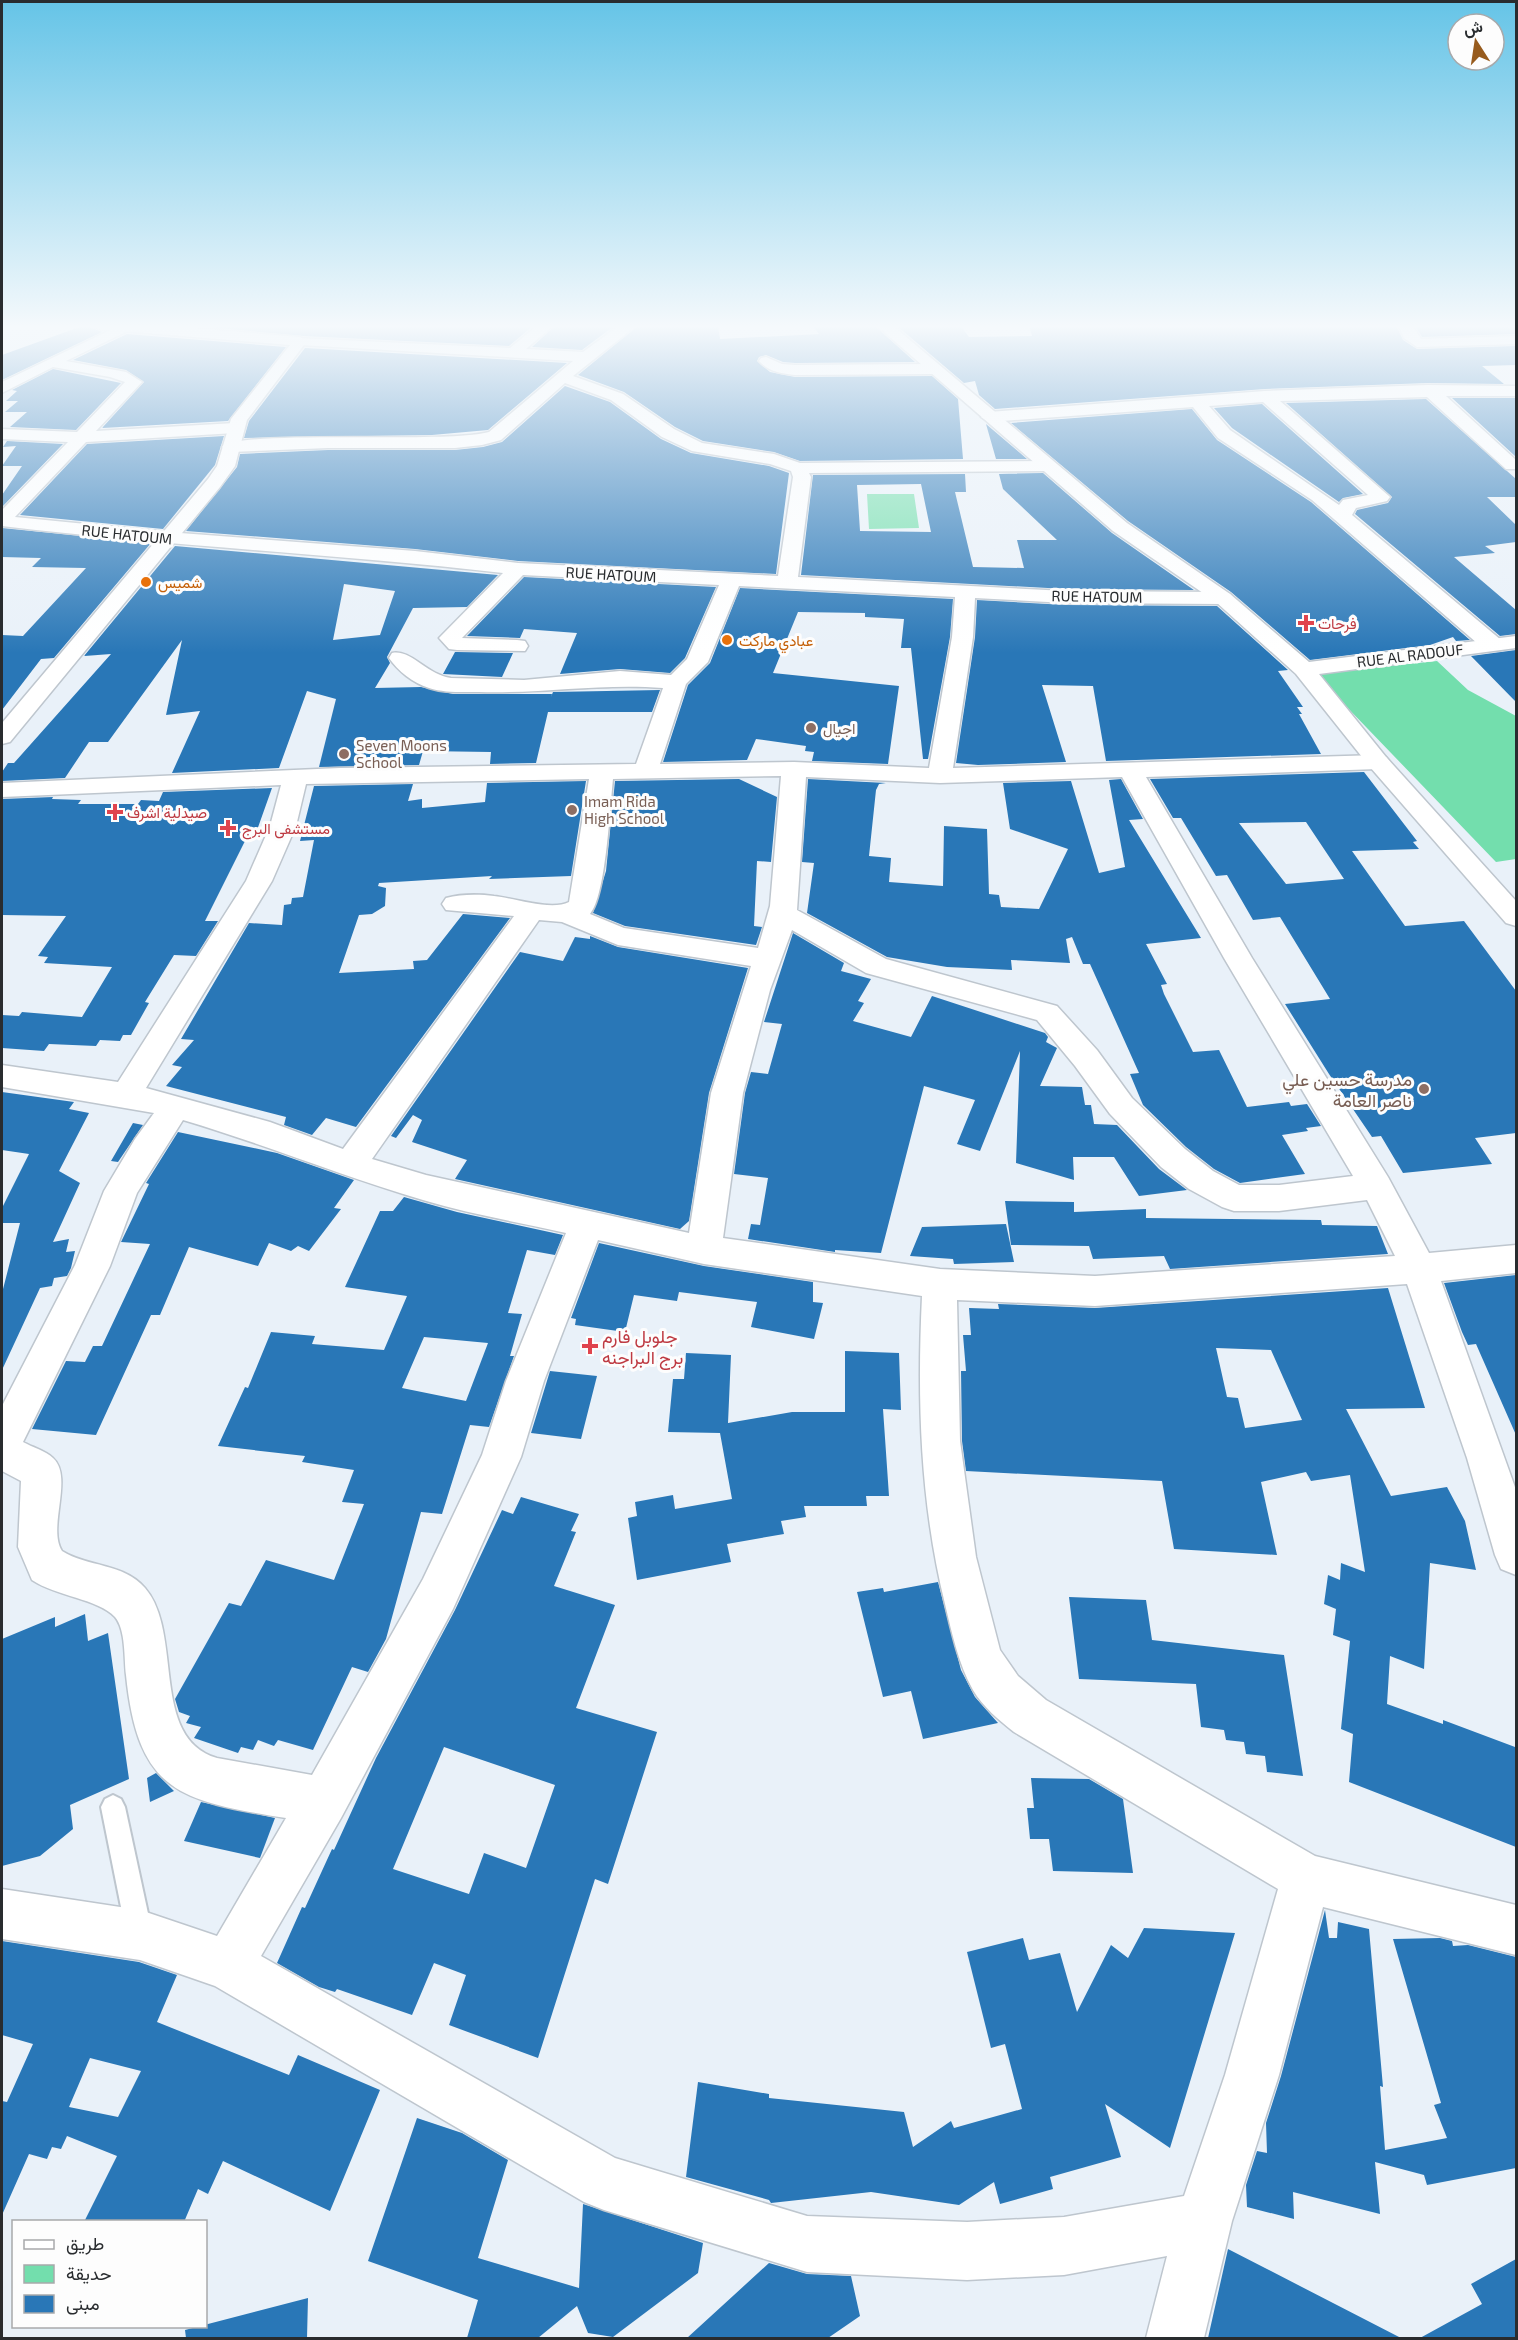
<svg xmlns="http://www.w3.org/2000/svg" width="1518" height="2340" viewBox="0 0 1518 2340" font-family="'Exo 2',Vazirmatn,sans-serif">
<rect width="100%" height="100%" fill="#e9f1f9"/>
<!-- green -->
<path fill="#73dead" d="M867 494H914L919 528 869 529Z
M1437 661 1468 690 1516 716V859L1496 862 1315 674Z"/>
<!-- building -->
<path fill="#2977b7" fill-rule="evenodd" d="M85 325 102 332 2 380V355Z
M186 325H534L509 346 303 336Z
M556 325H596L614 326 582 350 532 347Z
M639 325 718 326 720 339 819 334 812 325H874L915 362 795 363 783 362 766 355 759 357 757 361 770 372 795 377 932 376 958 399 963 459 800 461 774 452 703 441 675 427 624 392 578 375Z
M896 325H960L969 337 1032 336 1029 325H1396L1403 340 1417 349 1516 346V365L1482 366 1504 384 1428 383 1265 389 995 409 979 395 975 381 964 383Z
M1415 325H1516V334L1422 337Z
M127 334 286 347 228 421 102 428 144 382 126 370 73 360Z
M305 348 567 363 488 430 432 435 244 438 249 421Z
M53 369 121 383 76 430 10 427 27 412H5L18 401H6L17 391 12 390Z
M565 386 610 402 661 439 691 453 769 466 789 473 776 574 518 561 415 549 186 531 237 467 240 454 328 450H455L483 447 502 442Z
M1452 398H1516V456H1515Z
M1426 399 1516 479V497H1487L1516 525V542L1485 546 1495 553 1454 557 1516 610V634L1500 636 1355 514 1357 510 1388 503 1392 497 1286 403Z
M1262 404 1363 494 1343 498 1339 502 1232 428 1214 408Z
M1192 409 1217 440 1311 502 1470 640 1456 641 1453 637 1430 645 1310 660 1231 592 1128 521 1011 423Z
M986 424 1027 459H996Z
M224 436 215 465 163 529 20 515 87 444Z
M7 441 63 444 2 507V495L22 466H2L16 446 3 447Z
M1043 473 1112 533 1194 590 1066 589 801 575 813 475 965 474 966 492H955L973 567 1024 568 1017 540H1057L1003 489 999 474ZM921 484 931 532 860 531 857 485Z
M2 528 151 543 54 658 41 659 2 710V635L23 636 86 568 32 567 41 558 2 557Z
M175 546 498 575 467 607 413 608 387 657 390 663 375 688 421 687 453 694H552L551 697 553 692 660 690 652 712H548L536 763 490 764 491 752 423 751 419 765 319 767 336 699 307 691 279 768 172 773 200 711 166 715 182 640 108 742H89L65 778 2 781V772L8 763H14L111 654 84 656ZM344 584 395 591 380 635 333 640Z
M524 577 716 587 685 658 670 673 620 669 560 674 577 633 524 629 520 638 467 636Z
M740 588 953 599 950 637 928 759H923L911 648H901L904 619 865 617V613L798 612 773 673 899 686 888 764 812 761 814 752 805 751 806 746 756 739 747 760 663 762 688 685 710 663Z
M977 600 1066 605 1217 606 1288 670 1278 671 1303 707H1297L1302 714H1299L1321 754 1106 761 1093 686 1042 685 1066 762 978 765 956 763 975 637Z
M1516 650V702L1471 656Z
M455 652H457L513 653 502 677 443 674Z
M1364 772 1417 841 1413 842 1419 849 1352 851 1405 926 1464 921 1516 991V1133L1475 1138 1492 1164 1403 1173 1381 1136 1372 1137 1329 1074 1285 1004 1330 999 1280 917 1253 920 1227 875 1216 876 1181 818H1173L1150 779ZM1306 822 1344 879 1286 884 1239 823Z
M739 779 777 797 771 862 757 861 754 926 762 927 756 945 625 926 593 913 606 871 615 781Z
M808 779 886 783 879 784 876 790 869 856 891 858 889 882 943 886 944 826 987 829 989 894 999 895 1001 907 1039 909 1068 849 1010 829 1003 783 1071 781 1099 873 1125 867 1109 780 1121 779 1143 819 1129 820 1201 938 1146 944 1167 984 1161 985 1164 994 1193 1052 1219 1050 1247 1107 1289 1102 1291 1106 1307 1104 1321 1126 1306 1128 1308 1131 1282 1135 1305 1174 1240 1183 1214 1169 1186 1147 1143 1105 1130 1074 1139 1073 1090 964H1083L1072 937 1066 939 1070 963 1011 960 1012 970 947 967 887 957 807 913 814 863 802 862Z
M586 781 571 876 489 879 492 876 379 883 378 886 386 888 385 906 372 914 359 915 339 973 414 969 413 961 427 960 463 914 510 918 356 1127 326 1118 312 1135 284 1125 286 1117 166 1086 182 1067 172 1065 194 1040 181 1039 249 923 282 925 284 905 291 904 292 898 303 897 314 840 300 841 314 786 413 784 408 801 422 799V808L485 802 487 783Z
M272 788 256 833H249L205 921H218L196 956 174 955 145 1002 149 1003 131 1035H123L120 1041 100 1040 96 1046 49 1044 44 1051 2 1048V1015L19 1016 22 1012 82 1017 112 967 44 963 48 957 38 956 66 916 2 915V799L53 797 52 799 81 800 78 804H138L141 800 159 801 163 792Z
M793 933 844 963 841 971 871 979 858 1001 864 1003 853 1021 911 1037 932 996 1045 1033 1048 1037 1046 1042 1057 1048 1040 1086 1082 1087 1085 1105H1091L1094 1124 1117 1125 1159 1169 1187 1190 1139 1196 1114 1157H1073L1074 1180 1016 1163 1020 1051 980 1151 957 1144 975 1100 924 1086 881 1253 835 1250V1252L748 1239 751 1224 760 1225 768 1178 734 1174 745 1093 751 1072 768 1074 782 1024 764 1022Z
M590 936 618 947 748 968 709 1093 689 1221 680 1229 455 1179 467 1160 412 1142 422 1120 413 1115 396 1138 391 1136 520 952 563 961 575 937 590 939Z
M2 1092 74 1102 69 1109 89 1113 59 1171 80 1183 53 1242 69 1239 66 1252 75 1251 71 1268 67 1276 54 1278 52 1286 40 1288 2 1370V1293L20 1223H2V1208L29 1154 2 1150Z
M133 1123 143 1125 118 1162 111 1161Z
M178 1132 277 1153 354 1180 334 1208 341 1209 309 1251 298 1246 291 1251 269 1243 258 1266 189 1247 160 1315H151L96 1435 32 1429 66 1361 85 1362 93 1346H102L150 1244 121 1242 149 1184 146 1183Z
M404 1197 457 1212 563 1235 555 1255 527 1250 508 1313 522 1314 510 1356H514L489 1427 470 1425 442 1514 421 1512 386 1639 368 1672 352 1667 313 1750 278 1740 274 1746 258 1740 253 1750 241 1747 238 1753 194 1738 201 1727 186 1723 190 1716 179 1712 175 1699 229 1603 241 1606 266 1560 334 1580 364 1504 342 1502 354 1470 302 1462 305 1456 218 1446 245 1387 248 1388 271 1332 315 1336 312 1344 384 1350 407 1296 345 1287 380 1211H393ZM424 1337 488 1343 466 1401 402 1388Z
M1005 1201 1074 1202V1212L1146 1209V1218L1321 1220 1322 1225 1377 1226 1388 1254 1170 1269 1164 1256 1093 1259 1089 1246 1011 1245Z
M1006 1224 1014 1262 954 1264 953 1259 910 1256 922 1227Z
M599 1243 704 1266 813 1282V1302L823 1303 814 1339 751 1327 757 1302 679 1292 677 1301 634 1295 625 1332 575 1325 576 1319 571 1318Z
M1516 1275V1435L1476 1344 1468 1345 1462 1332 1444 1283Z
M1388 1288 1425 1408 1346 1409 1391 1496 1447 1487 1465 1521 1476 1570 1430 1563 1424 1669 1390 1656 1387 1704 1443 1724V1720L1515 1747 1516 1847 1349 1782 1353 1734 1341 1729 1350 1641 1333 1635 1336 1609 1324 1604 1328 1575 1340 1580 1341 1563 1365 1572 1350 1475 1311 1481 1306 1472 1261 1482 1277 1555 1174 1549 1162 1481 966 1471 962 1441 961 1371H966L963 1335H971L969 1308 999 1309 998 1304 1095 1308ZM1216 1348 1271 1350 1302 1420 1245 1428 1238 1398 1227 1397Z
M845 1351 899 1353 901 1410 883 1409 889 1496H866L867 1506H804L806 1517 781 1521 784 1534 727 1544 731 1562 637 1580 628 1518 637 1516 635 1502 673 1495 675 1509 732 1499 720 1433 668 1432 673 1379H684L686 1353 731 1355 728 1423 792 1412H845Z
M550 1371 597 1376 581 1439 531 1433Z
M521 1497 579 1514 571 1531 576 1532 554 1586 615 1605 576 1708 657 1732 608 1884 595 1879 538 2058 449 2025 466 1975 434 1963 412 2015 337 1989 335 1992 319 1987 277 1963 302 1907 305 1908 332 1849 334 1850 376 1758 455 1610 502 1510 513 1514ZM444 1747 555 1785 526 1868 484 1853 469 1894 393 1869Z
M938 1582 961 1670 975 1697 998 1723 923 1739 911 1691 883 1697 857 1592 883 1588 884 1592Z
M1069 1597 1146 1600 1152 1640 1284 1655 1303 1776 1267 1772 1265 1756 1246 1754 1244 1742 1226 1740 1224 1730 1201 1727 1196 1684 1079 1679Z
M85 1614 88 1641 108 1633 129 1779 70 1805 73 1829 40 1856 2 1866V1639L55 1617V1627Z
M156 1773 174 1791 150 1802 147 1778Z
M1031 1778 1089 1779 1123 1799 1133 1873 1053 1871 1049 1839H1030L1027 1808H1034Z
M201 1802 275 1818 260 1858 184 1841Z
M1325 1910 1329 1938H1337L1338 1922 1369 1929 1383 2087 1380 2086 1385 2150 1447 2138 1434 2105 1441 2103 1393 1939 1440 1938 1452 1941 1453 1946 1468 1945 1516 1957V2168L1427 2185 1424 2175 1375 2162 1380 2214 1293 2192 1294 2219 1247 2207 1246 2185 1257 2151 1267 2153 1266 2123 1281 2076Z
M1144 1928 1235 1933 1170 2148 1105 2104 1121 2157 1050 2177 1053 2189 1000 2204 994 2182 959 2205 871 2192 771 2203 769 2200 686 2177 698 2082 769 2094V2098L904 2112 913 2147 951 2121 954 2128 1022 2109 1005 2044 991 2048 967 1952 1023 1938 1029 1960 1060 1953 1077 2012 1111 1945 1128 1958Z
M2 1941 139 1962 177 1975 157 2022 289 2075 298 2055 380 2090 330 2211 223 2161 208 2194 198 2189 184 2222H84L117 2156 67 2136 61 2149 52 2147 47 2159 29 2154 2 2215V2101L7 2102 33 2044 2 2035ZM90 2058 141 2071 118 2117 69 2107Z
M417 2118 462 2133 508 2160 478 2258 579 2288 583 2204 703 2243 698 2273 613 2337 588 2333 577 2306 538 2338H467L478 2300 368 2261Z
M1228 2249 1265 2268 1401 2338H1208Z
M1516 2259V2338H1420L1482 2304 1471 2284Z
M769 2263 807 2274 851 2276 860 2316 828 2338H687Z
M308 2298 307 2338H186L185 2330Z"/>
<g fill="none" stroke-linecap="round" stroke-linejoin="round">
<defs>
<path id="lane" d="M113 1795 121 1799 125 1807 152 1932 148 1941 139 1945 130 1941 126 1932 101 1807 105 1799Z"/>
<path id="street" d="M121 325 136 327 66 361 126 372 142 382 96 431 235 423 243 428 235 433 86 442 15 517 167 532 415 551 518 563 778 576 793 477 791 471 770 464 692 451 662 437 611 400 565 383 501 440 482 445 455 448H328L230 452 222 447C235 429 449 444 489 432L573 361 300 345 293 341 295 338 510 348 538 325H554L526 349 583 352 620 325H637L573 376 623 394 674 429 702 443 774 454 800 463 1045 461 1054 466 1045 471 809 473 811 477 798 577 1066 591 1223 592 1230 594 1233 598 1230 602 1223 604 1066 603 975 598 973 637 953 768 1378 755 1386 757 1390 762 1386 767 1378 769 1146 777 1252 958 1388 1177 1429 1253 1516 1245V1273L1441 1281 1516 1490V1575L1501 1569 1495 1555 1467 1458 1407 1284 1095 1306 957 1300 960 1441 976 1557 1000 1650 1018 1676 1046 1700 1315 1856 1516 1905V1955L1323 1907 1279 2075 1232 2221 1204 2338H1146L1167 2256 1064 2275 967 2280 807 2272 604 2210 584 2202 215 1986 140 1960 2 1939V1889L140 1910 217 1936 286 1818C180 1801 138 1793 126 1675 124 1659 126 1630 115 1617 99 1599 55 1596 32 1580L18 1547 21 1481 2 1471V1406L75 1265 104 1191 135 1139 154 1113 2 1087V1065L118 1082 246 881 270 826 281 785 2 797V783L340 768 636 764 663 688C601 683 541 694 479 692 463 692 444 693 429 688 413 683 398 671 389 658L392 653C411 649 427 675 451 678L524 680 620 671 671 675 687 659 719 585 523 575 462 638 517 640 525 641 528 646 525 651 457 650 449 649 439 638 503 573C336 554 168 546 2 526V510L68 442 2 439V429L77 432 125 382 110 377 53 367 2 393V382ZM739 586 955 597 952 637 929 768 794 762 660 764 686 684 708 662ZM781 776 770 906 758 948 624 928 590 914C606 896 610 806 613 779ZM806 777 940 783 1122 777 1224 958 1353 1176 1279 1185H1239L1213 1171 1185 1149 1132 1098 1097 1050 1057 1006 886 959 797 910ZM589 779 569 902C551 911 514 898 494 896 479 894 461 894 446 898L442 904 446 910 514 916 343 1149 270 1122 146 1088 272 881 296 826 306 784ZM539 920 562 922 618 945 751 966 711 1093 689 1233 426 1175 372 1159ZM792 930 866 973 1037 1020 1075 1066 1110 1114 1161 1167 1189 1189 1222 1207 1234 1211H1279L1367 1200 1395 1256 1095 1276 940 1269 723 1238 743 1093 770 990ZM183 1120C264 1144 342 1176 423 1200 469 1214 518 1222 566 1233L506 1381 482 1455 423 1579 312 1775 217 1758C149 1738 184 1633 145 1588 124 1563 87 1567 62 1551 47 1528 74 1477 53 1458 46 1451 32 1447 23 1442L110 1266 137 1193ZM598 1240 704 1264 922 1296C917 1400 920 1502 945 1604 952 1633 958 1663 973 1690 983 1707 999 1720 1014 1732L1278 1889 1225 2075 1184 2196 1064 2217 967 2222 807 2216 615 2158 261 1956 341 1818 453 1609 521 1457 544 1381Z
M1398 325H1412L1421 339 1516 336V344L1417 347 1404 338Z
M766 357 782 364 795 365 933 364 941 369 933 374 795 375C781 373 769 372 759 361L761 358Z
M1428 385 1516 386V396H1446L1516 460V469H1506L1427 397 1280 401 1390 497 1387 501 1356 508 1352 515 1501 640 1504 645 1501 650H1485L1312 500 1218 438 1193 407 989 422 981 417 989 412 1265 391ZM1263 402 1368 495 1343 500 1339 505 1230 430 1209 406Z"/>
<path id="secondary" d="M92 325H156L300 337 307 341 247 420 235 466 220 487 10 742 2 744V723L208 479 217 466 231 419 290 345 99 329Z
M876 325H892L1127 523 1230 594 1309 662 1516 636V648L1319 674 1386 757 1516 901V926L1506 923 1370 767 1296 674 1216 602 1113 531Z"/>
</defs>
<!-- lane casing -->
<use href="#lane" stroke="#bec6ce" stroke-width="4"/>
<!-- street casing -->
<use href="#street" stroke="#bec6ce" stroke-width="3"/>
<!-- secondary casing -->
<use href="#secondary" stroke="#bec6ce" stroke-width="3"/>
<!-- lane -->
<use href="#lane" fill="#fff" fill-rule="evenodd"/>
<!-- street -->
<use href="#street" fill="#fff" fill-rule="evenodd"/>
<!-- secondary -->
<use href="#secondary" fill="#fff" fill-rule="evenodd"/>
</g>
<!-- sky -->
<linearGradient id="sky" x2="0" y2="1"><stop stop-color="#65c4e7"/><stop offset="0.5" stop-color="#f5f9fc"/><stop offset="1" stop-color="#f5f9fc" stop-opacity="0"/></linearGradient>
<rect width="1518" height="653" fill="url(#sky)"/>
<!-- markers -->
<g fill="#e8710a" stroke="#fdfdfd" stroke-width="2">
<circle cx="146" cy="582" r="6"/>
<circle cx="727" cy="640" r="6"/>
</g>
<g fill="#e0444e" stroke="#fdfdfd" stroke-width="2">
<path d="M1303 614h6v6h6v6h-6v6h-6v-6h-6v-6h6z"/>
<path d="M112 803h6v6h6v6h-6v6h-6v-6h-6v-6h6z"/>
<path d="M225 819h6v6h6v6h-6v6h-6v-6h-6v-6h6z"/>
<path d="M587 1337h6v6h6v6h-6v6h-6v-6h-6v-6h6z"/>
</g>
<g fill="#8d6e63" stroke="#fdfdfd" stroke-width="2">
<circle cx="811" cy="728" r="6"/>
<circle cx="344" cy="754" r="6"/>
<circle cx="572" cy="810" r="6"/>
<circle cx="1424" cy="1089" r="6"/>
</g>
<g text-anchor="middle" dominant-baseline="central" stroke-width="6" stroke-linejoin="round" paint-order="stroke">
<!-- far-street labels -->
<g font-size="15" fill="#292c2f" stroke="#fdfdfd">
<text transform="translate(127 534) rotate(6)">RUE HATOUM</text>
<text transform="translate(611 574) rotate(3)">RUE HATOUM</text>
<text transform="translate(1097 596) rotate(1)">RUE HATOUM</text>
<text transform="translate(1410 655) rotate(-7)">RUE AL RADOUF</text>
</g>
<!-- far-food labels -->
<g font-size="15" fill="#c56008" stroke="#fdfdfd" text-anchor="start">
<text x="158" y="582">شميس</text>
<text x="739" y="640">عبادي ماركت</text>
</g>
<!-- far-health labels -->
<g font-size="15" fill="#be3a42" stroke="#fdfdfd" text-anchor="start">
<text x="1318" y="623">فرحات</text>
<text x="127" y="812">صيدلية اشرف</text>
<text x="242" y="828">مستشفى البرج</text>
</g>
<!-- far-education labels -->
<g font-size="15" fill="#785e54" stroke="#fdfdfd" text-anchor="start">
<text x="823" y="728">اجيال</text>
<text x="356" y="745">Seven Moons<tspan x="356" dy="17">School</tspan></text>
<text x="584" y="801">Imam Rida<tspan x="584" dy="17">High School</tspan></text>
</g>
<!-- education labels -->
<g font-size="18" fill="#785e54" stroke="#fdfdfd" text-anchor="end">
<text x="1412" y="1079">مدرسة حسين علي<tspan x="1412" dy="21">ناصر العامة</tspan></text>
</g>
<!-- health labels -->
<g font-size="18" fill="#be3a42" stroke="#fdfdfd" text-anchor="start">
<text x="602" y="1336">جلوبل فارم<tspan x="602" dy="21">برج البراجنه</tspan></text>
</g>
</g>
<!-- border -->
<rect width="1518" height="2340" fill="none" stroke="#292c2f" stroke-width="6"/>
<!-- legend -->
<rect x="12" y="2220" width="195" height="108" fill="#fdfdfd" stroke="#a8a9ab" stroke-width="1.5"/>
<rect x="24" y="2240" width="30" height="9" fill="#ffffff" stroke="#a8a9ab" stroke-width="1.5"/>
<text x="66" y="2250" font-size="18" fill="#292c2f">طريق</text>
<rect x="24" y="2265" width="30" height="18" fill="#73dead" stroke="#a8a9ab" stroke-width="1.5"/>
<text x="66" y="2280" font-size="18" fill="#292c2f">حديقة</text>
<rect x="24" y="2295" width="30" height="18" fill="#2977b7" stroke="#a8a9ab" stroke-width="1.5"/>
<text x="66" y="2310" font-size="18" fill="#292c2f">مبنى</text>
<!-- north arrow -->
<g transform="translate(1476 42) rotate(348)"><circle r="28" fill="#fdfdfd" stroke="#a8a9ab" stroke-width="1.5"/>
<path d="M0-4.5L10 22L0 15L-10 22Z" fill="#975b1d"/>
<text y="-9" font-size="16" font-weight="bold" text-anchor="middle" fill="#292c2f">ش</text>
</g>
</svg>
